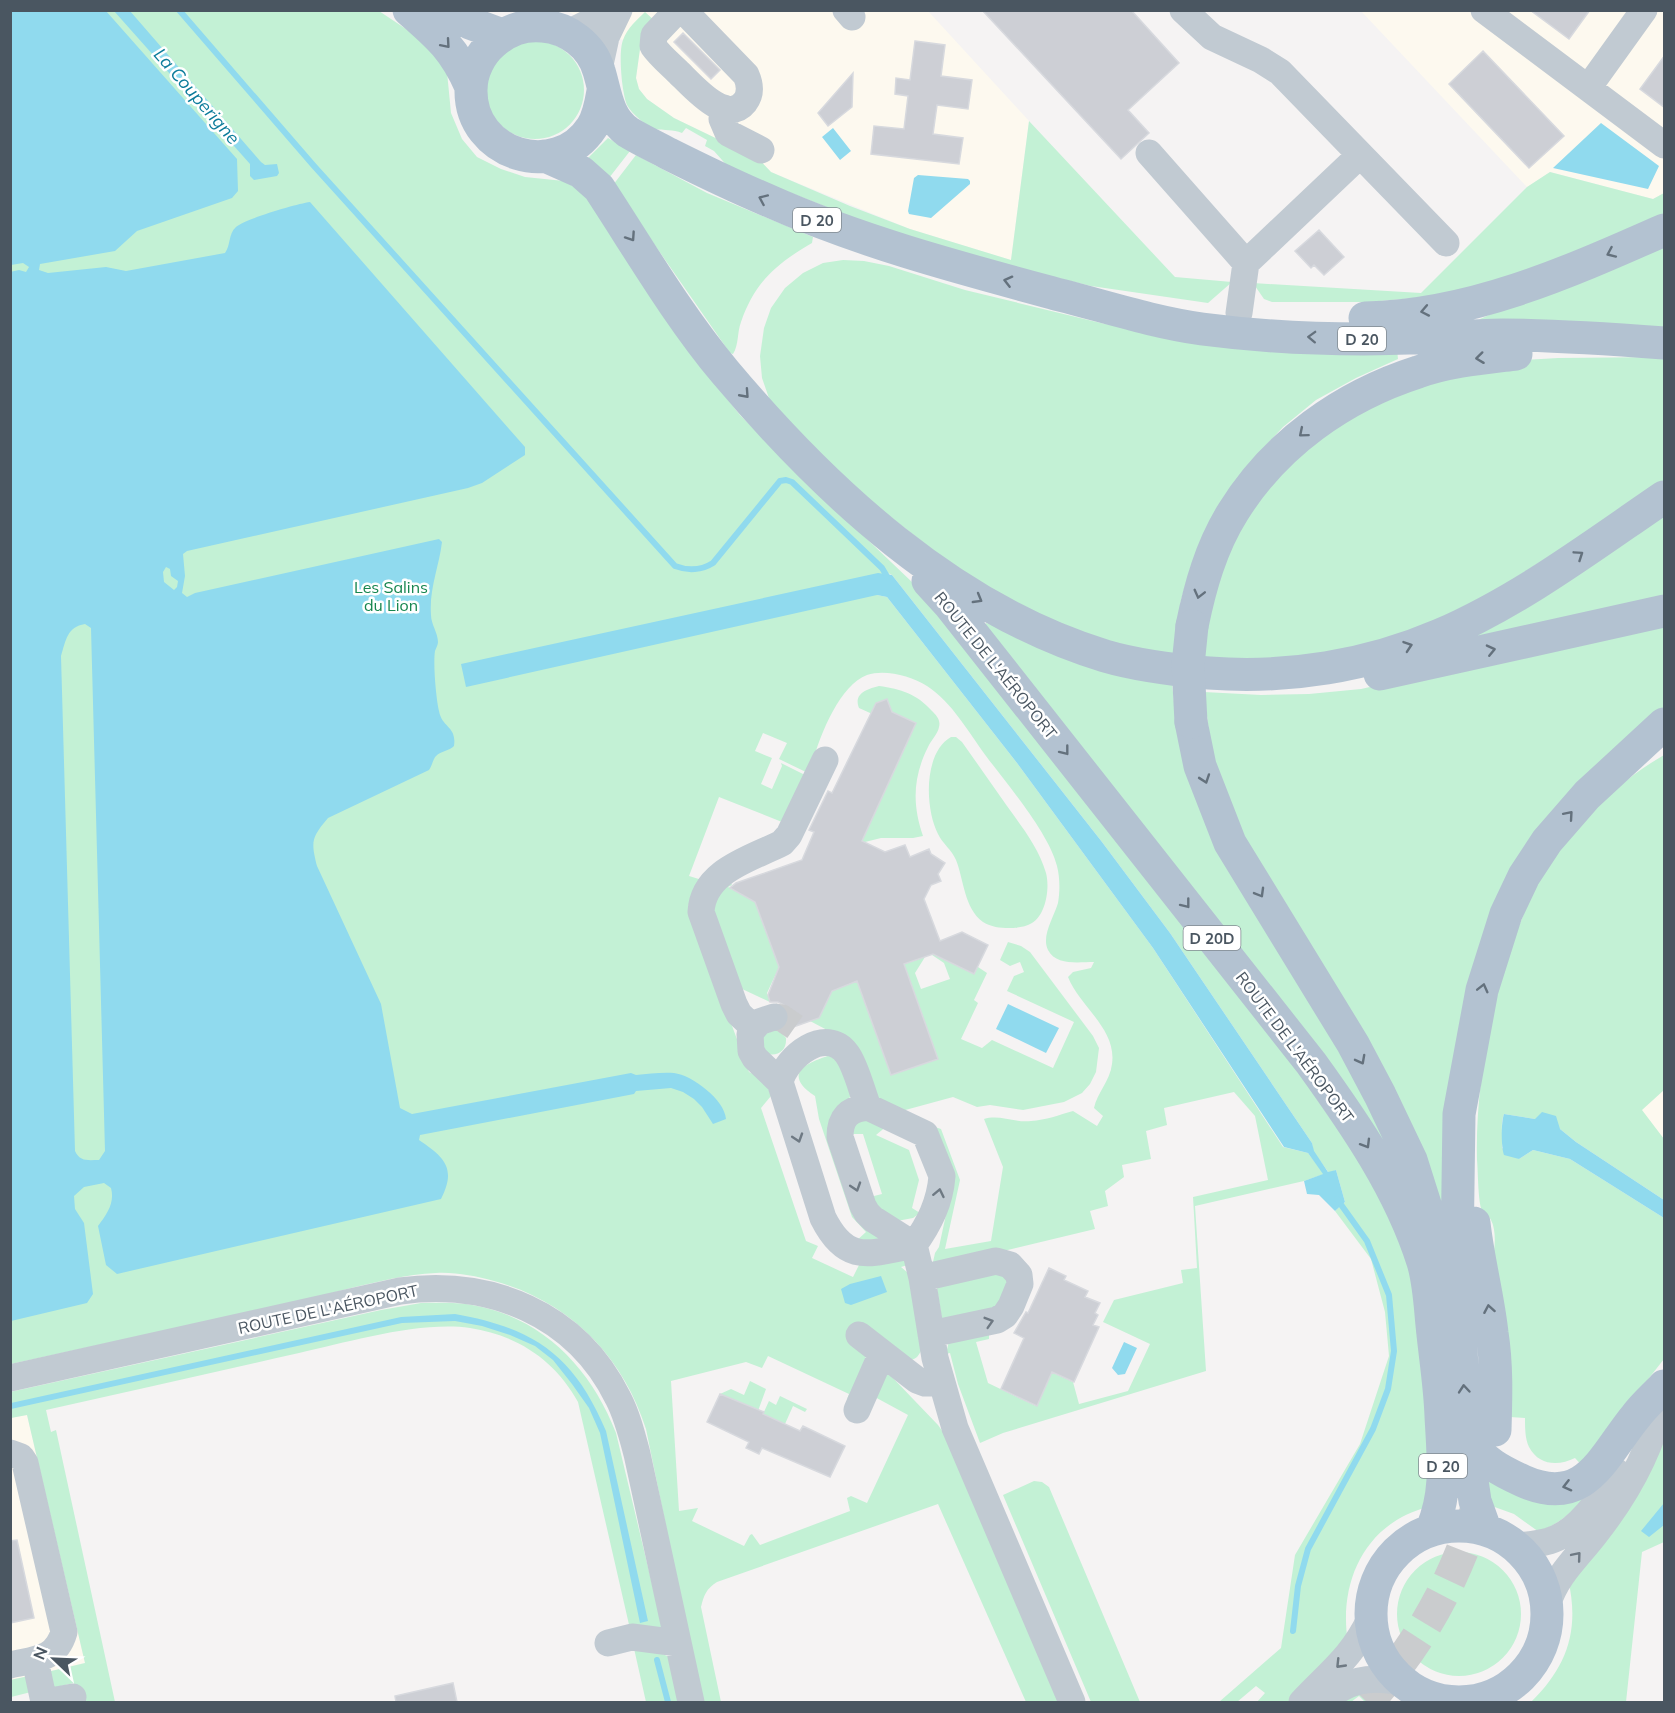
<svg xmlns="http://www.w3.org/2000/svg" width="1675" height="1713" viewBox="0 0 1675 1713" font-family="Mulish,sans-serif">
<rect width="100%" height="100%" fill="#f5f3f3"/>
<!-- commercial -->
<path fill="#fdf9ef" d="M567 11H928L1029 121 1011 260 910 229 771 172 753 153 732 146 674 118 647 99 639 89 636 78 640 49Z
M1361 11H1664V193L1653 199 1550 172 1527 187Z
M1664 1090V1139L1641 1110Z
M27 1415 85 1663 11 1680 10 1418Z"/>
<!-- green -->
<path fill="#c3f1d5" d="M10 11H379L427 43 447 72 451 113 462 139 477 157 501 169 525 177 564 181 583 192 688 350 740 415 805 480 934 603 1287 1055 1371 1178 1415 1274 1431 1490 1428 1507C1365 1523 1338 1582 1348 1643L1291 1702H1257L1265 1693 1256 1686 1237 1702H1219L1281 1648 1295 1555 1360 1444 1389 1356 1385 1312 1371 1259 1335 1211 1345 1202 1336 1170 1329 1173 1313 1151 1312 1143 1170 933 1102 842 892 575 888 573 877 595 887 597 1017 763 1153 948 1283 1147 1308 1153 1324 1174 1304 1181 1195 1206 1206 1371 1003 1433 980 1443 958 1384 950 1353 946 1354 949 1341 989 1335V1339L976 1342 988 1383 1036 1406 1051 1372 1073 1382 1079 1404 1128 1391 1150 1344 1103 1322 1114 1300 1183 1283 1181 1270 1197 1268 1193 1197 1268 1180 1255 1116 1234 1092 1164 1108 1167 1125 1146 1131 1151 1159 1122 1165 1124 1177 1105 1191 1108 1206 1090 1211 1095 1229 942 1266 933 1262 935 1253 939 1247 953 1182 935 1127 941 1129 960 1180 945 1249 991 1241 1003 1167 984 1119C999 1114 1015 1123 1031 1121 1046 1120 1059 1115 1073 1111L1097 1126 1103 1116 1094 1108C1097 1093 1110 1081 1112 1064 1117 1029 1080 1007 1068 977L1073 972 1091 968 1094 962C1079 962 1056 966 1048 950 1041 936 1054 917 1058 903 1060 891 1060 878 1057 866 1049 833 1007 784 986 756 969 733 952 702 927 686 911 676 885 669 867 675 838 685 815 746 810 774L779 759 787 743 763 733 755 751 772 758 761 784 772 789 782 766 781 763 809 777 787 824 719 797 689 876 702 880 688 906 749 1072 766 1080 771 1096 761 1108 806 1241 818 1246 812 1258 853 1277 859 1265 901 1257 911 1264 901 1267 908 1273 922 1349C919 1355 917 1359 910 1360L867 1354 850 1398 847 1399 849 1394 768 1356 762 1368 746 1362 671 1381 679 1511 698 1508 692 1521 744 1546 750 1535 752 1534 760 1545 850 1511 847 1498 851 1496 867 1503 908 1415 873 1396 886 1374 891 1376 938 1425 950 1442 1060 1702H1026L938 1504 717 1582C706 1589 704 1595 701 1607L721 1702H702L646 1429C623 1356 569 1301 494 1281 475 1276 456 1272 436 1273 406 1274 377 1282 347 1289 318 1297 288 1303 259 1310 176 1328 93 1346 11 1364Z
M645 12 655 21 640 49 636 78 639 89 647 99 674 118 732 146 753 153 771 172 850 206 910 229 1011 260 1029 121 1175 277 1232 282 1208 303 1091 286 928 247 730 169 714 151 705 146 707 140 686 128 682 133C673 129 664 131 655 129 646 126 632 114 627 105 622 93 618 53 623 40 627 28 637 20 645 12Z
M486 90a49 49 0 1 1 98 0a49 49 0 1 1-98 0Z
M608 138 630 151 609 178 586 160Z
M636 155 707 193 813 237 812 243C776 264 755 282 741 322 737 332 739 345 733 354L730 353 613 185Z
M1550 172 1653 199 1664 193V218L1469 293 1369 302H1272L1264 299 1253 283 1421 293 1527 187Z
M1664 237V328L1478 321 1480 319Z
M843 260 864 261 889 266 965 290 1105 324 1397 350 1398 359 1356 378 1316 400 1283 427 1257 455 1191 566 1181 600 1173 657 1081 634 975 583 855 489 770 401 762 378 760 356 764 328 771 308 785 288 803 273 823 263Z
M1664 357V483L1465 610 1364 647 1273 661 1204 660 1211 602 1233 539 1277 474 1361 406 1504 361 1558 358Z
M1664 515V603L1462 642C1535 609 1599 560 1664 515Z
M1664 621V711L1518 862 1448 1269 1246 846 1212 755 1204 692 1261 695 1309 694 1361 689Z
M986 623 1172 683 1176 722 1360 1084 1400 1170 984 627Z
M879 686C901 689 917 694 932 711 936 715 941 720 939 727 938 734 931 740 928 747 913 777 912 804 923 836L913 838H881L861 843 916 723 892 712 887 699 879 717 859 708C853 693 868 689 879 686Z
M951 737H956L962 742C977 763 992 785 1007 806 1022 827 1039 848 1046 873 1050 888 1046 915 1032 923 1026 927 1016 928 1009 928 1000 928 991 927 983 922 964 908 964 880 956 860 952 850 942 843 938 834 925 809 923 753 951 737Z
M1664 755V1090L1642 1110 1664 1139V1200L1576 1142 1560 1129 1535 1119 1504 1114C1500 1125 1503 1136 1502 1148L1519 1159 1533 1150 1570 1159 1664 1218V1359L1613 1424 1585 1469 1575 1458C1559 1466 1539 1466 1529 1447 1525 1439 1525 1427 1525 1418L1510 1417 1491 1264C1495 1253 1497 1231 1491 1220 1489 1216 1484 1214 1482 1210 1478 1204 1478 1169 1477 1160 1475 1083 1493 987 1523 916 1527 905 1531 892 1537 882 1568 831 1612 785 1664 755Z
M731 883 732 885 728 887 755 902 779 967 767 993 770 1002 740 988 713 913C714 899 717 890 731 883Z
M1008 942 1021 946 1030 952 1093 1036 1099 1048 1096 1072 1090 1084 1082 1093 1064 1102 1023 1110 990 1105 977 1107 953 1097 898 1112 875 1102 848 1041 810 1021 819 1018 832 991 863 979 891 1075 937 1059 908 976 902 965 925 957 915 973 921 989 950 979 944 963 932 955 950 948 947 961 974 974 978 967 987 973 974 1000 978 1003 961 1039 982 1048 992 1040 1053 1068 1074 1022 1007 991 1014 976 1024 972 1020 962 1010 966 1000 960Z
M778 1029 786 1038C787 1051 777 1058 764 1053L759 1036Z
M831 1055H835L852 1088 850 1097 840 1110 885 1238 855 1242 866 1232 852 1217 819 1119 815 1096C782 1074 805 1063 831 1055Z
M854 1118 888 1125 876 1135 909 1150 919 1180 912 1208 920 1213 913 1218 897 1221 866 1198 882 1194 863 1134H846Z
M994 1269 1011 1279 997 1311 942 1320 937 1288Z
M421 1303C438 1303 455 1302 472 1305 542 1317 591 1368 616 1433L663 1630 630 1629 578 1402C555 1360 517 1335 470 1328 419 1321 349 1342 299 1353 215 1372 130 1391 46 1410L51 1432 56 1430 115 1702H79L74 1683 52 1688 47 1672 85 1663 27 1415 11 1418 10 1392 381 1310Z
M750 1381 766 1389 758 1411 757 1409 720 1394 731 1389 744 1395Z
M780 1396 807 1409 805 1412 793 1406 785 1424 763 1414 769 1401 776 1405Z
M1664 1426V1542L1642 1552 1626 1702H1531C1567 1667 1580 1630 1568 1579Z
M1481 1472 1596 1484C1576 1508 1568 1519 1539 1532L1514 1514 1489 1505Z
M1034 1481 1042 1482 1049 1487 1140 1702H1091L1003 1495Z
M1397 1614a62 62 0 1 1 124 0a62 62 0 1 1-124 0Z
M633 1644 654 1650 669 1657 678 1702H646Z
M29 1676 31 1692 11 1697 10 1680Z
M1373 1687 1388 1702H1365L1359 1696 1351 1702H1333Z"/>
<!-- water -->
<path fill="#90daee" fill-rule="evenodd" d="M11 10 106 11 237 159 238 191 232 198 137 231 115 251 40 264 39 270 48 273 106 267 126 271 225 253C231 245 228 234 236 227 245 219 296 204 310 202L525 447V455L482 483 468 488 187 551 183 554 185 576 182 593 187 597 195 593 439 539 442 542C439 567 429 589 431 615 431 624 438 633 438 642 438 645 436 648 435 651 433 663 436 698 439 711 442 728 457 726 454 746 449 751 441 751 436 756 433 759 432 766 429 770L328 818C311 838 311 842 317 866L381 1004 400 1108 412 1114 631 1073 636 1075C648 1074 662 1072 674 1073 692 1075 725 1100 726 1119L713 1124 702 1107 694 1099 683 1092 671 1088 636 1091 634 1094 420 1135 419 1140C444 1157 457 1168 441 1199L117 1274 106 1265 98 1226C107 1214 115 1203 111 1188L104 1183 84 1187 74 1196 75 1209 84 1223 93 1294 87 1303 11 1321 10 272 19 270 26 272 29 267 23 263 11 265ZM166 567 170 569 171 576 178 581 177 587 174 590 164 582 163 572ZM85 624 91 628 105 1151 99 1160C88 1160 80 1162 75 1151L61 656C66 640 67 627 85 624Z
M114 11H130L261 162 265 165 277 164 279 173 277 176 254 180 250 176V164Z
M1601 123 1659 166 1648 189 1553 168Z
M833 128 851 151 840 160 822 137Z
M918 175 968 179 970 181V184L931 218 909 214 908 211 914 178Z
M878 573 892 575 1102 842 1170 933 1312 1143 1314 1151 1328 1172 1336 1170 1345 1202 1335 1211 1319 1195 1307 1194 1304 1181 1323 1174 1308 1153 1284 1147 1153 948 1017 763 887 597 877 595 466 687 461 664Z
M1008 1004 1059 1028 1046 1053 996 1029Z
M1542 1112 1556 1116 1560 1129 1576 1142 1664 1200V1218L1570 1159 1533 1150 1519 1159 1504 1155C1501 1147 1501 1122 1504 1114L1535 1119Z
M881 1276 887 1292 851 1305 845 1303 841 1289 850 1284Z
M455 1314C534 1328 574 1355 606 1431L648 1621 640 1623 600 1433 589 1408 572 1384 553 1360 535 1346 510 1335 482 1326 455 1321 402 1323 11 1409V1403L401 1317Z
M1124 1342 1137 1348 1125 1374 1118 1375 1112 1368Z
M1664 1503V1525L1649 1537 1641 1531Z"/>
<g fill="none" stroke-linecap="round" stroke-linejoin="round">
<!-- stream -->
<path stroke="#90daee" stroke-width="6" d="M179 10 314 166 675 566C688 571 702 570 713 563L780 481 786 480 792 482 882 568 888 578
M1293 1631 1298 1586 1308 1549 1373 1429 1388 1389 1394 1351 1389 1295 1367 1241 1337 1199
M657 1660 668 1702"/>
</g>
<!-- building -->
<path fill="#cdcfd5" stroke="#d7d9de" stroke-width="1.5" d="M982 10H1131L1179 63 1128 110 1149 133 1121 159Z
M1530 10H1590L1569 39Z
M683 33 720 70 711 79 674 42Z
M915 41 945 45 941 76 972 80 968 109 937 105 933 134 963 138 959 164 871 154 874 126 904 129 908 96 895 94 896 78 910 80Z
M1483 51 1564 136 1529 168 1449 84Z
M1665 55V108L1640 89Z
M853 73 852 107 828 126 818 113Z
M1319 230 1344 257 1324 275 1314 265 1311 268 1295 251Z
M887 699 892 712 916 723 862 841 885 852 905 845 910 857 929 849 931 854 945 863 938 874 941 881 931 885 924 899 940 941 962 932 988 945 974 974 933 954 904 964 938 1059 891 1075 857 981 832 991 819 1018 779 1032 786 1027 789 1021V1013L784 1005 778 1002H770L768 995 779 967 755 902 730 888 736 883 802 860 814 832 809 830 828 791 832 793 876 703Z
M1049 1268 1066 1276 1064 1280 1088 1291 1085 1297 1100 1303 1095 1313 1098 1315 1093 1325 1099 1327 1074 1382 1052 1372 1037 1406 1001 1389 1024 1338 1014 1333 1026 1312 1028 1313Z
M720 1394 764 1412 763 1414 800 1431 803 1426 845 1446 830 1477 762 1448 759 1454 746 1448 749 1442 707 1422Z
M17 1540 34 1618 10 1623V1541Z
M453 1683 457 1702H396L395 1696Z"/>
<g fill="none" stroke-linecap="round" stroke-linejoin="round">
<!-- minor-tunnel -->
<path stroke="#caccce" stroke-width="27" stroke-dasharray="27 14" stroke-linecap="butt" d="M774 1017 782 1018 795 1027"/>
<!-- major-tunnel -->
<path stroke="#caccce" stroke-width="33" stroke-dasharray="33 16" stroke-linecap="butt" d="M1367 1702C1423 1642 1461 1570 1482 1490"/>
<!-- minor -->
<path stroke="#c1cad2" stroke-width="27" d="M846 10 852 17
M1183 10 1212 37 1261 60 1280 72 1446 243
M1484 10 1664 145
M680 11 685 12 746 75C750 84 751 94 745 102 726 126 692 85 679 73 670 64 660 56 653 46L654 35 675 13Z
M568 33 614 10
M599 69 606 37 619 10
M1588 88 1644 10
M724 108 722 119 728 133 761 150
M1149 153 1246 263
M1239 313 1246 263 1360 155
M774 1017 759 1022 754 1028 750 1034 751 1051 755 1058 780 1082 823 1218C847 1266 871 1253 914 1245 929 1224 940 1203 942 1176L925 1134 868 1107C862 1092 856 1066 847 1054 826 1025 786 1057 780 1082
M754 1028 739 1014 734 1004 701 912C703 871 750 859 782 843L789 835 825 760
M868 1107C849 1109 840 1117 840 1137L863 1206 867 1213 873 1219 914 1245 922 1278 935 1358 955 1428 1072 1702
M922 1278 996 1261 1010 1265 1019 1275 1020 1284 1011 1306 1005 1315 997 1320 931 1334
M859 1335 917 1380 925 1383H941
M10 1378 400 1291C490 1279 576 1313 618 1398 627 1415 632 1435 637 1454L691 1702
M857 1410 882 1353
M10 1453 21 1457 25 1463 64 1632C56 1660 36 1659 10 1665
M1517 1546C1528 1545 1538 1544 1549 1541 1579 1532 1601 1497 1617 1472
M1547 1605C1557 1574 1577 1558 1596 1533 1629 1491 1654 1444 1664 1392
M608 1643 632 1637 678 1643
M35 1660 44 1702
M1426 1697 1428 1702
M45 1702 73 1697
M1302 1702C1330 1672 1352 1657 1370 1619
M1320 1702C1350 1680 1366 1675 1402 1682
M1486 1702 1489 1697"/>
<!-- major -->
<path stroke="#b3c2d1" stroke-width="33" d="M409 10C439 36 455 50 471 87
M448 10 470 23 502 35
M603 91C601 103 599 116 592 127 556 182 470 155 471 90 471 72 480 54 493 43 508 30 523 24 543 26 568 28 592 46 599 71 606 94 607 117 628 132 641 140 656 147 669 154 701 170 734 186 767 200 861 242 960 268 1060 295 1107 307 1153 322 1202 329 1255 336 1311 339 1364 339 1410 339 1456 336 1503 335 1557 335 1611 339 1664 343
M545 156 581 172 599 188C639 249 678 316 725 372 826 492 953 610 1105 656 1139 666 1174 670 1209 673 1287 679 1368 666 1440 635 1521 600 1592 546 1664 497
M1365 318C1471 316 1569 272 1664 230
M928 581 949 604 1311 1063C1355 1124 1400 1189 1423 1262 1429 1282 1430 1304 1432 1325 1435 1356 1440 1386 1441 1416 1443 1457 1448 1491 1432 1529
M1192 626C1200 587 1211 547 1233 512 1275 444 1343 396 1418 372 1449 361 1483 358 1516 354
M1380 674 1664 611
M1191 722 1200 766 1230 843 1353 1044 1380 1095 1411 1160 1436 1239 1439 1257
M1474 1223C1478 1260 1488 1296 1492 1333 1497 1365 1496 1397 1495 1430
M1469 1441C1484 1462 1499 1470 1523 1481 1586 1509 1603 1456 1636 1416 1644 1405 1655 1396 1664 1386
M1371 1614a88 88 0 1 1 176 0a88 88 0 1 1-176 0Z
M1485 1529 1475 1501 1471 1474 1459 1327 1457 1256 1459 1114 1482 990 1506 914 1524 876 1547 841 1587 795 1664 724"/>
<!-- major-bridge -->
<path stroke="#b3c2d1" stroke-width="33" d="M1191 722 1188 665 1192 626"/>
</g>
<!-- one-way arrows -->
<defs><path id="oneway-chevron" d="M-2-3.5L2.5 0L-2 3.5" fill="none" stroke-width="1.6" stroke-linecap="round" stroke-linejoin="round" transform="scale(1.5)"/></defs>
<g stroke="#64717d">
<use href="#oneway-chevron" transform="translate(446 44) rotate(49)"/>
<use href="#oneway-chevron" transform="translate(763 199) rotate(-156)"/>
<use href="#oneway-chevron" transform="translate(631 237) rotate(56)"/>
<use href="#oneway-chevron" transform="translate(1611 253) rotate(156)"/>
<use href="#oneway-chevron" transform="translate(1008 281) rotate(-166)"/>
<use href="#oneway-chevron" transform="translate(1425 311) rotate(169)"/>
<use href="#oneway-chevron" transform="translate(1312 337) rotate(-178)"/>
<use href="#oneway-chevron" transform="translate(1480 358) rotate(173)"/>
<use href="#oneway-chevron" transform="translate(745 394) rotate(48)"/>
<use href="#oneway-chevron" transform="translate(1303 433) rotate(140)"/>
<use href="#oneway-chevron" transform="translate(1579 555) rotate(-34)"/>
<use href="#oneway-chevron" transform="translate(1199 594) rotate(104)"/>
<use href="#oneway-chevron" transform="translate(978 599) rotate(30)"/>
<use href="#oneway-chevron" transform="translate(1408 646) rotate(-19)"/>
<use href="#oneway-chevron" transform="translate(1491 650) rotate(-13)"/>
<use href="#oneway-chevron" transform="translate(1065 751) rotate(52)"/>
<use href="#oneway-chevron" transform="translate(1205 779) rotate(71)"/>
<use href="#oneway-chevron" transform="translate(1569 815) rotate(-49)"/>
<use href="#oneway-chevron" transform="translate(1260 893) rotate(60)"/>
<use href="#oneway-chevron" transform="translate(1186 904) rotate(52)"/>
<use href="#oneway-chevron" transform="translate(1483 988) rotate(-76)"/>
<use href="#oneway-chevron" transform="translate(1361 1060) rotate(62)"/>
<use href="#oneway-chevron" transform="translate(1366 1144) rotate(59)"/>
<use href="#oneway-chevron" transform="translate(1489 1309) rotate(-100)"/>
<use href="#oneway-chevron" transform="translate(1464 1389) rotate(-95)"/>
<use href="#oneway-chevron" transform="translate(1567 1486) rotate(166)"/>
</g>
<g stroke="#6e7983">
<use href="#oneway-chevron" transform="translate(798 1138) rotate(72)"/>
<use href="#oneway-chevron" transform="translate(856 1187) rotate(72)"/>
<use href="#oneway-chevron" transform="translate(939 1193) rotate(-78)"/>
<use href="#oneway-chevron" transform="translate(989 1322) rotate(-17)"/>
<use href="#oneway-chevron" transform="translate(1577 1556) rotate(-50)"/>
<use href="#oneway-chevron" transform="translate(1340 1664) rotate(134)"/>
</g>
<g text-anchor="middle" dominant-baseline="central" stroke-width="5" stroke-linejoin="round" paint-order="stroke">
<!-- shield labels -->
<g fill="#fff" stroke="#808990" stroke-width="1.5">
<rect x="793" y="208" width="48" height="24" rx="4.5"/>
<rect x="1338" y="327" width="48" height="24" rx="4.5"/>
<rect x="1183.5" y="926" width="57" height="24" rx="4.5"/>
<rect x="1419" y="1454" width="48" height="24" rx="4.5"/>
</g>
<g font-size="15" font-weight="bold" fill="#4a5661">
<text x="817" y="220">D 20</text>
<text x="1362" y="339">D 20</text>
<text x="1212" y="938">D 20D</text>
<text x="1443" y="1466">D 20</text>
</g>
<!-- park labels -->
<g font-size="16" fill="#17864f" stroke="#fff">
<text x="391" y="587">Les Salins<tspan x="391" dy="18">du Lion</tspan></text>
</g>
<!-- street labels -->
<g font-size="16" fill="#4a5661" stroke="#fff">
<text transform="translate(996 665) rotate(51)">ROUTE DE L'AÉROPORT</text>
<text transform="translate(1295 1047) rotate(53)">ROUTE DE L'AÉROPORT</text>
<text transform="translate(328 1309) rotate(-12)">ROUTE DE L'AÉROPORT</text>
</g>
<!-- water labels -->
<g font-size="18" font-style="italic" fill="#0c7c9b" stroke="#fff">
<text transform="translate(197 96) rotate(49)">La Couperigne</text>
</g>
</g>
<!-- border -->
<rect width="1675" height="1713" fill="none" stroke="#4a5661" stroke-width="24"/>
<!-- north arrow -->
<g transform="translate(54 1659) rotate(293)" stroke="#ffffff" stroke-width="4.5" paint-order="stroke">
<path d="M0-4.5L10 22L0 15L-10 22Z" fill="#4a5661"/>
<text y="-9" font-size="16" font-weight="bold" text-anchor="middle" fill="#4a5661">N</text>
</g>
</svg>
